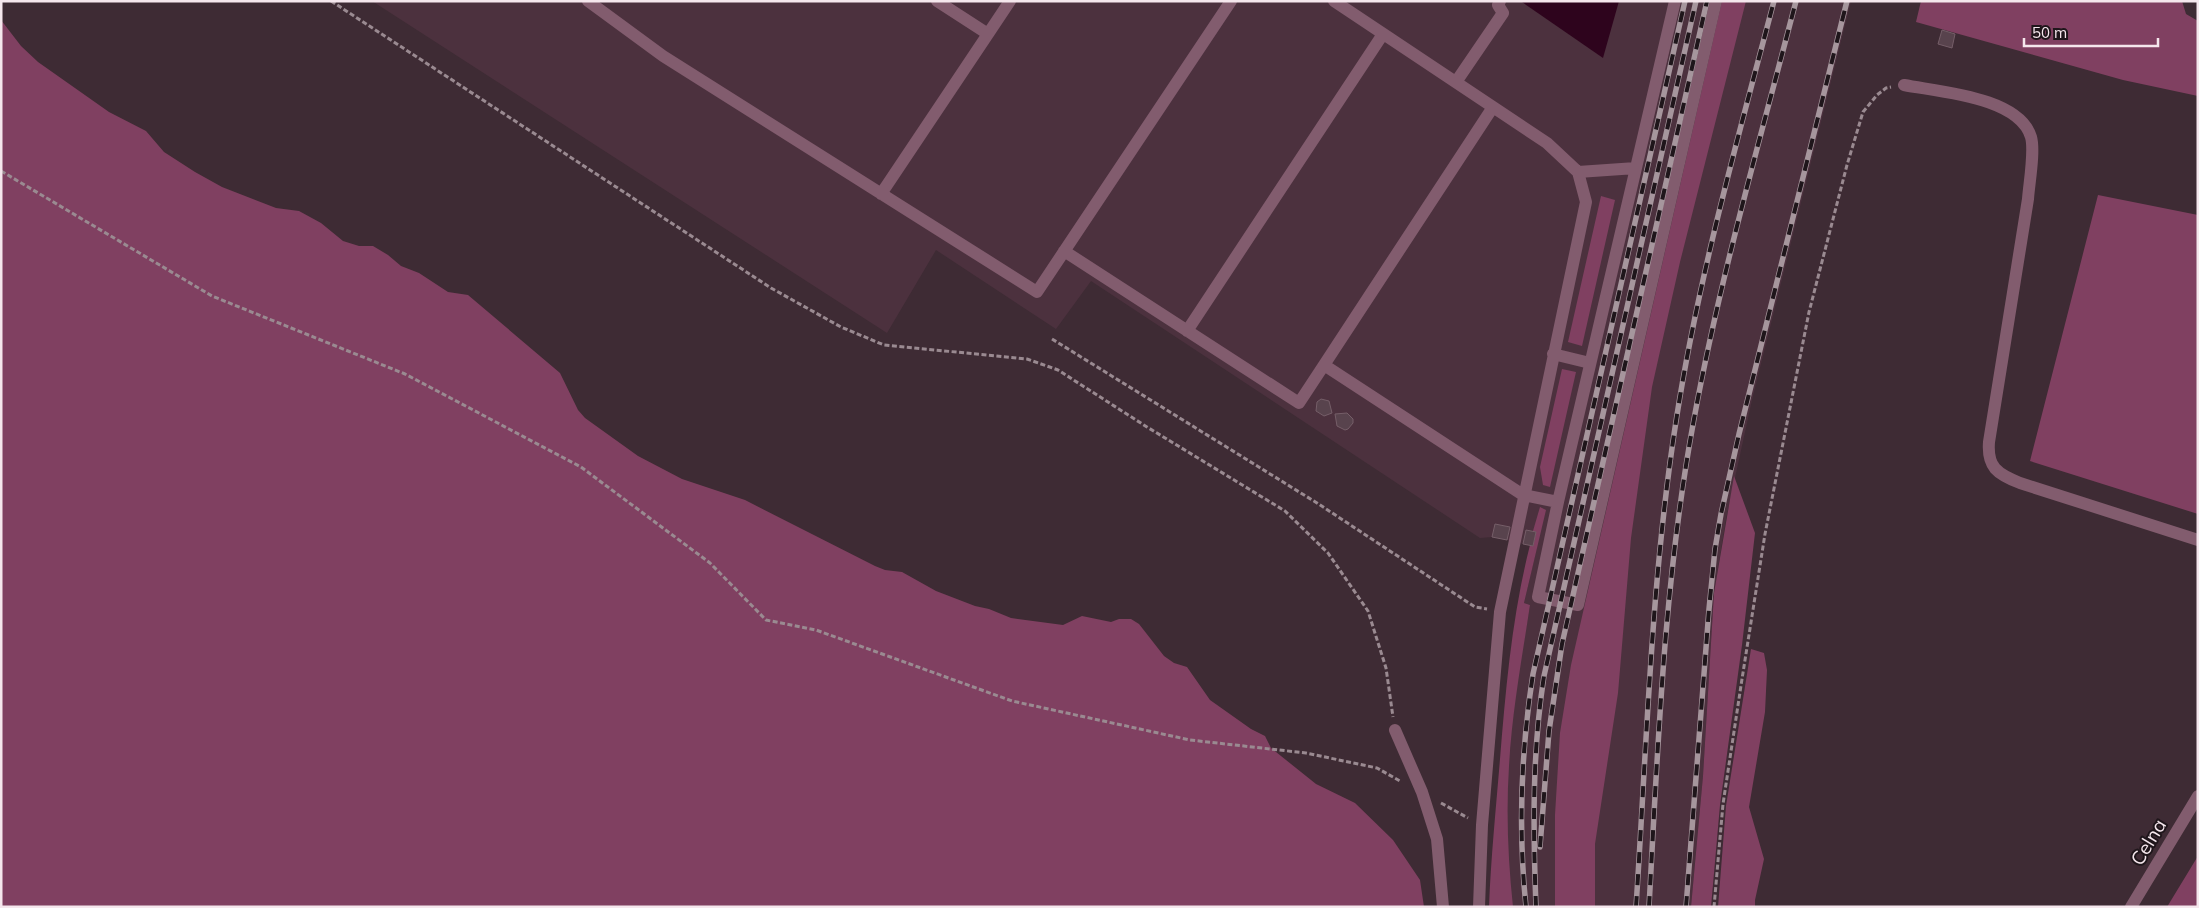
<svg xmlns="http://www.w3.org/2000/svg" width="2199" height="908" viewBox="0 0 2199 908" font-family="Mulish,sans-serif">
<rect width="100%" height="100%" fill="#3e2b34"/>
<!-- built -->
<path fill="#4c313e" d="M372 1H1851L1752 400 1726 519 1714 593 1703 776 1691 907H1494L1507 739 1530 605 1524 603 1537 547 1492 537 1480 538 1091 281 1056 329 936 250 887 333Z"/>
<!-- green -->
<path fill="#804061" d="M1722 1H1746L1680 262 1652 387 1631 538 1618 693 1595 844V907H1555V815L1560 733 1571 665Z
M1921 1H2182L2186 14 2198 21V96L2123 80 1916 22Z
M1 20 21 46 38 62 109 112 146 131 164 152 195 172 222 187 276 208 299 211 321 223 343 241 359 246H373L388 255 401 266 419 273 448 292 468 295 560 373 578 410 585 418 638 456 682 479 745 500 875 566 885 570 902 572 936 591 975 606 989 609 1011 618 1063 625 1082 616 1111 622 1119 619H1131L1139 624 1164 656 1174 663 1187 667 1210 700 1251 729 1265 736 1271 748 1316 784 1355 803 1393 840 1420 880 1424 907H1Z
M2098 195 2198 215V514L2030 461Z
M1601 196 1615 200 1582 346 1568 342Z
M1562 369 1576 372 1550 487 1543 485 1540 467Z
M1734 476 1755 533 1742 645 1720 805 1711 907H1691L1703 776 1714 593Z
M1540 507 1546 510 1524 603 1530 605C1522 658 1512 712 1509 766 1506 813 1508 860 1513 907H1489C1491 857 1496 808 1500 759 1506 687 1512 616 1530 545L1533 546 1536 532 1533 531Z
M1751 649 1764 653 1767 670 1765 712 1749 807 1764 859 1755 900V907H1718L1726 806Z
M2198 856V907H2167Z"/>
<!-- water -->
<path fill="#2e041d" d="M1522 1H1619L1603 58 1522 2Z"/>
<!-- building -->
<path fill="#58434d" stroke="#755e68" d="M1942 30 1955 34 1952 48 1938 44Z
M1321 399 1329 401 1332 413 1324 416 1316 411 1317 402Z
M1347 413 1353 419V423L1348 429 1345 430 1337 426 1335 414Z
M1495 524 1510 527 1507 540 1492 537Z
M1526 530 1536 532 1533 546 1523 544Z"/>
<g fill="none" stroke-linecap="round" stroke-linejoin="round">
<!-- path -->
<path stroke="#9a8a91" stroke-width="3" stroke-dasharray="5 2.5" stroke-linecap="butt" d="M331 1 771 288 841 327 884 345 1027 359 1058 370 1147 427 1285 511 1328 553 1368 611 1386 668 1393 717
M1 171 212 296 405 374 581 467 710 563 766 620 816 630 1012 701 1190 740 1306 753 1377 768 1400 781
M1052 339 1317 503 1475 607 1487 609
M1441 803 1468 818
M1714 907 1723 804 1742 679 1765 534 1809 312 1847 165 1863 112 1877 95 1886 88 1891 87"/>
<!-- minor -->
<path stroke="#825c6e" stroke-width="12" d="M588 1 663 56 1037 292 1231 1
M937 1 988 34 1010 1
M1334 1 1547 143 1578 172 1586 202 1500 612 1482 825 1479 907
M1456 82 1503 13 1498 5 1500 1
M1904 85C1940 92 2019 97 2031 137 2035 151 2029 184 2028 199L1989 442C1987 467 1997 474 2020 483L2198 540
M1578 172 1636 168
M881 194 988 34
M1064 251 1299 403 1324 365 1523 495 1558 502 1538 597 1578 605 1716 1
M1187 331 1383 34
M1553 354 1590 363
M1324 365 1493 107
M1558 502 1675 1
M1395 730 1422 792 1437 839 1443 907
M2131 907 2198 796"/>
<defs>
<path id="rail" d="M1540 847 1549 731 1562 644 1707 1
M1526 907C1518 829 1521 751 1533 674L1685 1
M1536 907C1533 829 1532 753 1544 676L1696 1
M1636 907C1647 743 1651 577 1677 415 1699 275 1738 138 1774 1
M1649 907C1658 744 1664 580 1694 419 1720 278 1760 140 1796 1
M1686 907 1709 609 1715 549 1721 514 1739 434 1847 1"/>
</defs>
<!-- rail casing -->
<use href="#rail" stroke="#a6969d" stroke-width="5.5"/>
<!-- rail -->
<use href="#rail" stroke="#1f161b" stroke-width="4" stroke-dasharray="11" stroke-linecap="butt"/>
</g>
<g text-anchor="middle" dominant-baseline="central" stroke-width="4" stroke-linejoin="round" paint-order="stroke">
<!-- street labels -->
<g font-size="19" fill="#f5e7ed" stroke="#1f161b">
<text transform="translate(2148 842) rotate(-59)">Celna</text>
</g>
</g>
<!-- border -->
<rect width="2199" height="908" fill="none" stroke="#f5e7ed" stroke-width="5"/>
<!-- scale -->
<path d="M2024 38v8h134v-8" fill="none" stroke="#f5e7ed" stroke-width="2.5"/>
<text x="2032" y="38" font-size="15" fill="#f5e7ed" stroke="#1f161b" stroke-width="4" paint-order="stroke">50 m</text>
</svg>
